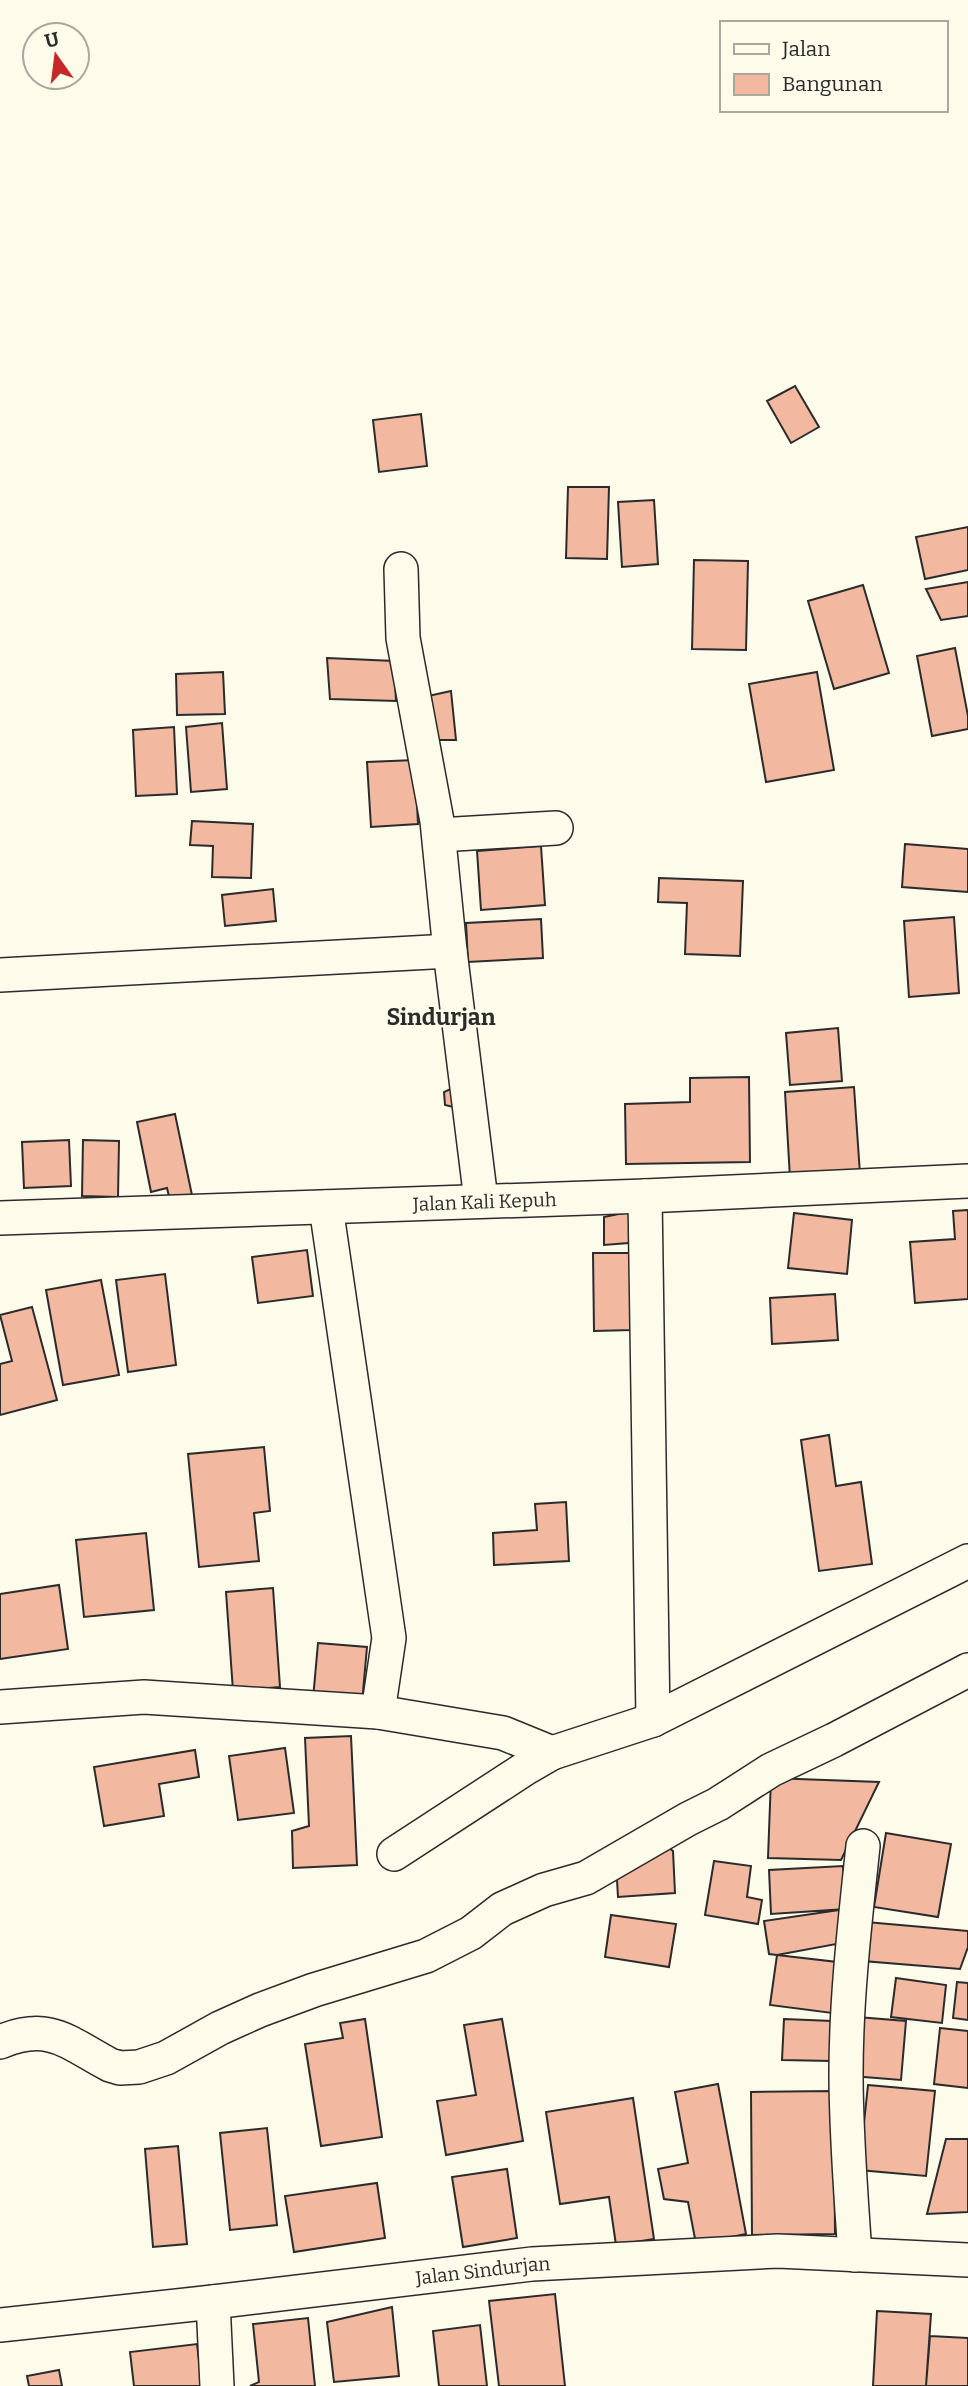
<svg xmlns="http://www.w3.org/2000/svg" width="968" height="2386" viewBox="0 0 968 2386" font-family="Bitter,serif">
<rect width="100%" height="100%" fill="#fdfbea"/>
<!-- building -->
<path fill="#f2b8a0" stroke="#2b2b2b" stroke-width="2" d="M795 386 819 427 791 443 767 401Z
M421 414 427 466 379 472 373 420Z
M568 487H609L607 559 566 558Z
M654 500 658 564 622 567 618 502Z
M968 527V570L925 579 916 537Z
M694 560 748 561 746 650 692 649Z
M968 582V616L941 620 926 589Z
M863 585 889 673 834 689 808 601Z
M955 648 968 716V729L932 736 917 656Z
M327 658 394 661 396 701 330 699Z
M223 672 225 714 177 715 176 674Z
M817 672 834 770 766 782 749 684Z
M451 691 456 740H435L428 696Z
M222 723 227 789 191 792 186 727Z
M174 727 177 794 136 796 133 730Z
M415 760 418 824 371 827 367 762Z
M192 821 253 824 251 878 212 877 213 846 190 845Z
M905 844 968 849V892L902 887Z
M541 846 545 905 481 910 477 851Z
M659 878 743 881 740 956 685 954 687 903 658 902Z
M273 889 276 921 225 926 222 895Z
M954 917 959 993 909 997 904 921Z
M541 919 543 958 468 962 466 923Z
M838 1028 842 1081 790 1085 786 1033Z
M749 1077 750 1162 626 1164 625 1104 690 1102V1078Z
M457 1086 461 1109 445 1105 444 1092Z
M854 1087 860 1174 790 1178 785 1092Z
M175 1114 193 1200 171 1205 167 1188 151 1192 137 1122Z
M69 1140 71 1186 24 1188 22 1142Z
M83 1140 119 1141 118 1197 82 1196Z
M638 1210 641 1242 604 1245V1217Z
M968 1210V1299L915 1303 910 1242 955 1239 953 1211Z
M794 1213 852 1220 847 1274 788 1268Z
M307 1250 313 1296 258 1303 252 1257Z
M593 1253H631L632 1330 594 1331Z
M165 1274 176 1365 128 1372 116 1280Z
M101 1280 119 1375 63 1385 46 1290Z
M835 1294 838 1340 772 1344 770 1298Z
M32 1307 57 1400 0 1415V1364L12 1361 0 1315Z
M829 1435 836 1486 861 1482 872 1564 819 1571 801 1440Z
M264 1447 270 1511 254 1513 259 1561 199 1567 188 1454Z
M566 1502 569 1561 494 1565 493 1533 537 1530 535 1504Z
M146 1533 154 1610 84 1617 76 1540Z
M59 1585 68 1649 0 1659V1594Z
M273 1588 280 1687 233 1691 226 1592Z
M318 1643 367 1647 362 1703 313 1699Z
M351 1736 357 1865 293 1868 292 1831 309 1826 305 1738Z
M285 1748 294 1813 238 1820 229 1756Z
M195 1750 199 1777 159 1784 164 1816 104 1826 94 1767Z
M771 1778 879 1782 841 1860 768 1858Z
M886 1833 951 1844 938 1917 874 1907Z
M661 1842 673 1851 675 1893 618 1897 616 1863Z
M714 1861 751 1866 747 1897 762 1900 758 1924 705 1915Z
M843 1866 846 1909 771 1914 769 1870Z
M846 1909 842 1943 777 1955 769 1954 764 1921Z
M611 1915 676 1924 669 1967 605 1957Z
M866 1922 968 1931V1947L960 1969 863 1961Z
M777 1955 837 1962 832 2013 770 2005Z
M896 1978 946 1985 942 2023 891 2017Z
M957 1982 968 1983V2020L953 2018Z
M857 2017 906 2021 901 2080 852 2076Z
M365 2019 382 2137 321 2146 305 2044 343 2038 340 2023Z
M502 2019 523 2141 446 2155 437 2101 476 2095 464 2025Z
M784 2019 832 2021 831 2061 782 2060Z
M940 2028 968 2031V2088L934 2084Z
M718 2084 746 2234 696 2244 688 2202 664 2199 658 2169 688 2163 675 2092Z
M868 2085 935 2091 926 2176 859 2170Z
M834 2091 835 2234 752 2235 751 2092Z
M633 2098 654 2239 616 2245 609 2197 560 2204 546 2112Z
M267 2128 277 2225 230 2230 220 2133Z
M946 2139H968V2212L927 2214Z
M178 2146 187 2244 153 2247 145 2149Z
M507 2169 517 2238 463 2247 452 2177Z
M377 2183 385 2238 294 2252 285 2196Z
M555 2294 565 2386H499L489 2301Z
M392 2307 399 2376 334 2382 327 2322Z
M877 2311 931 2314 926 2386H873Z
M308 2318 315 2386H250L259 2382 253 2324Z
M480 2325 487 2386H439L433 2331Z
M930 2336 968 2338V2386H926Z
M197 2344 202 2386H134L130 2352Z
M59 2370 62 2386H29L27 2376Z"/>
<g fill="none" stroke-linecap="round" stroke-linejoin="round">
<defs>
<g id="minor">
<path d="M401 569 403 638 437 821 450 951 481 1200"/>
<path d="M439 835 556 828"/>
<path d="M0 975 450 951"/>
<path d="M645 1196 653 1720"/>
<path d="M326 1207 389 1638 378 1712"/>
<path id="s1" d="M0 1218 645 1196 968 1181"/>
<path d="M0 1707 144 1697 378 1712 503 1733 552 1753"/>
<path d="M394 1854 526 1768 552 1753 653 1720 968 1561"/>
<path d="M0 2042C50 2021 68 2043 110 2065L120 2068 139 2067 166 2058 220 2028 260 2010 314 1990 426 1956 471 1933 502 1909 544 1890 586 1878 688 1819 718 1804 771 1770 834 1740 968 1670"/>
<path d="M855 2255C851 2195 846 2134 846 2074 846 1998 855 1922 863 1846"/>
<path d="M213 2302 217 2386"/>
<path id="s2" d="M0 2325 213 2302 532 2264 778 2251 968 2260"/>
</g>
</defs>
<!-- minor casing -->
<use href="#minor" stroke="#2b2b2b" stroke-width="36"/>
<!-- minor -->
<use href="#minor" stroke="#fdfbea" stroke-width="33"/>
</g>
<g text-anchor="middle" dominant-baseline="central" stroke-width="5" stroke-linejoin="round" paint-order="stroke">
<!-- street labels -->
<g font-size="19" fill="#2b2b2b" stroke="#fdfbea">
<text stroke="none"><textPath href="#s1" startOffset="485">Jalan Kali Kepuh</textPath></text>
<text stroke="none"><textPath href="#s2" startOffset="486">Jalan Sindurjan</textPath></text>
</g>
<!-- quarter labels -->
<g font-size="23" font-weight="bold" fill="#2b2b2b" stroke="#fdfbea">
<text x="441" y="1017">Sindurjan</text>
</g>
</g>
<!-- legend -->
<rect x="720" y="21" width="228" height="91" fill="#fdfbea" stroke="#a9a89e" stroke-width="2"/>
<rect x="734" y="44" width="35" height="10" fill="#fdfbea" stroke="#a9a89e" stroke-width="2"/>
<text x="782" y="56" font-size="21" fill="#2b2b2b">Jalan</text>
<rect x="734" y="74" width="35" height="21" fill="#f2b8a0" stroke="#a9a89e" stroke-width="2"/>
<text x="782" y="91" font-size="21" fill="#2b2b2b">Bangunan</text>
<!-- north arrow -->
<g transform="translate(56 56) rotate(346)"><circle r="33" fill="#fdfbea" stroke="#a9a89e" stroke-width="2"/>
<path d="M0-5L12 26L0 18L-12 26Z" fill="#c62828"/>
<text y="-10" font-size="19" font-weight="bold" text-anchor="middle" fill="#2b2b2b">U</text>
</g>
</svg>
